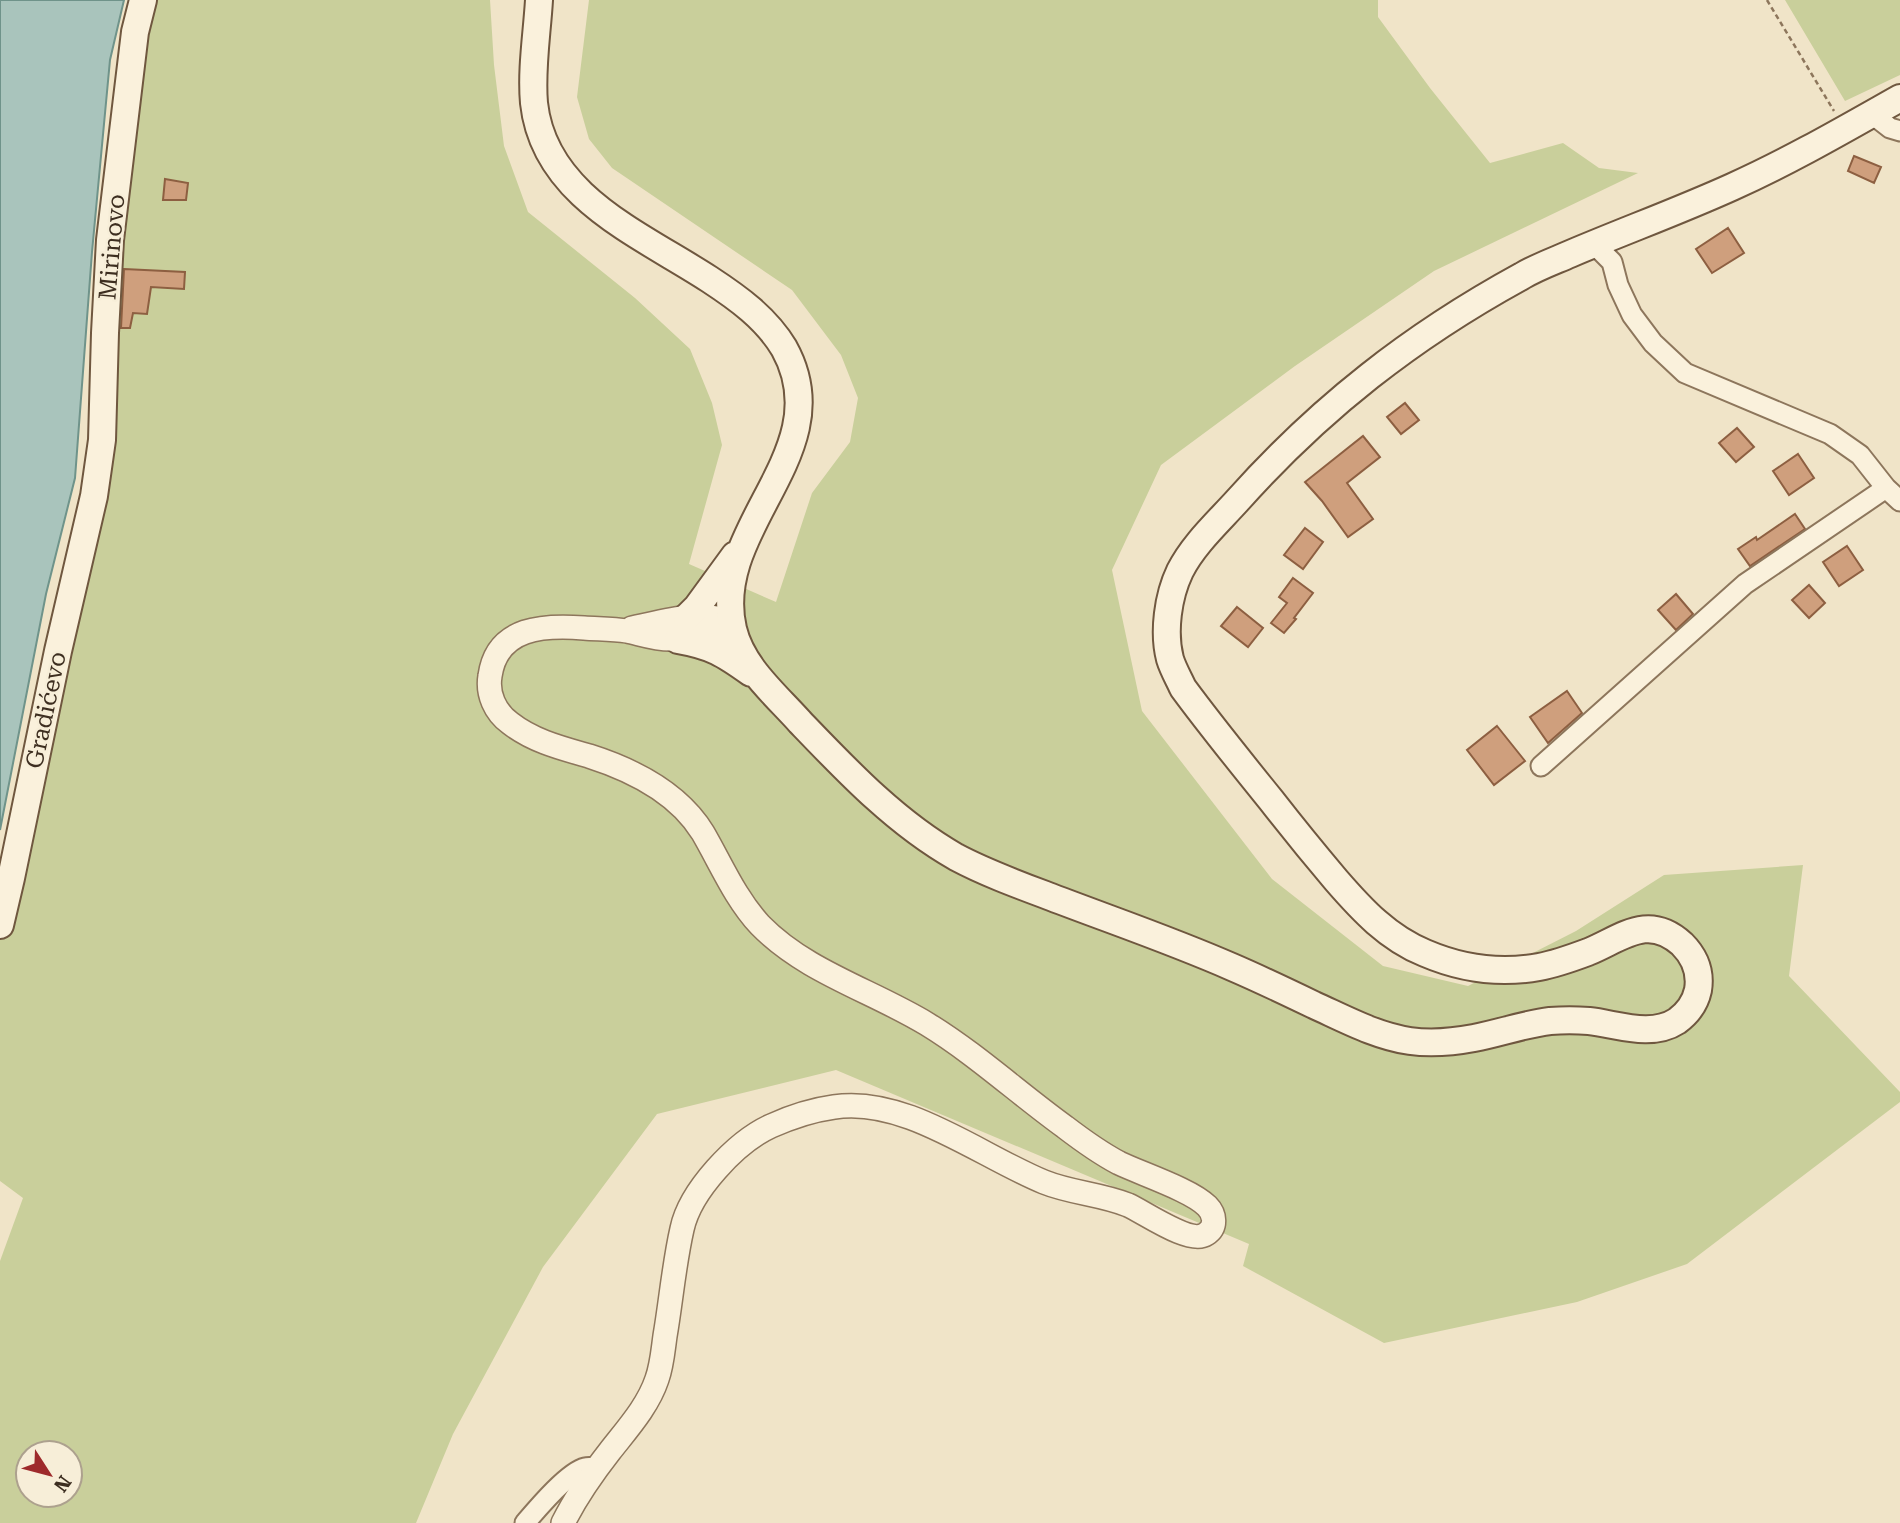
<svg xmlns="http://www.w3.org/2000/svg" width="1900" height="1523" viewBox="0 0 1900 1523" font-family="'Roboto Serif',serif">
<rect width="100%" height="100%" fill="#f0e4c8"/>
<!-- green -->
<path fill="#c9cf9b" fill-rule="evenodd" d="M143 0H490L494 65 504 146 528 212 635 298 690 349 712 403 722 445 689 564 776 602 812 493 850 442 858 398 841 355 792 290 612 168 589 139 577 97 589 0H1378V17L1430 88 1490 163 1563 143 1599 168 1638 173 1434 271 1295 366 1161 465 1112 570 1142 711 1272 879 1383 966 1468 986 1576 931 1664 875 1803 865 1789 976 1900 1092V1102L1687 1264 1577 1302 1384 1343 1243 1266 1249 1244 836 1070 657 1114 543 1267 453 1434 416 1523H0V1261L23 1198 0 1181V925L94 496ZM28 1453H70V1495H28Z
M1785 0H1900V75L1845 101Z"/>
<!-- water -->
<path fill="#a9c4bc" stroke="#6f938a" stroke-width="2" d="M0 0H124L110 60 92 252 75 478 46 594 0 830Z"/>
<!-- building -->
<path fill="#cf9f7d" stroke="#8d5f41" stroke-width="2" d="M1854 156 1881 167 1874 183 1848 171Z
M165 179 188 183 186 200H163Z
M1728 228 1744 253 1712 273 1696 249Z
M124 269 185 272 184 289 151 287 147 314 133 313 130 328H121Z
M1405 403 1419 420 1401 434 1387 417Z
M1737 428 1754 447 1736 462 1719 443Z
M1363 436 1380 457 1347 483 1373 519 1348 537 1322 501 1305 482Z
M1798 454 1814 478 1789 495 1773 471Z
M1795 514 1805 529 1750 566 1738 549 1756 537 1757 540Z
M1305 528 1323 542 1303 569 1284 555Z
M1847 546 1863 570 1839 586 1823 562Z
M1293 578 1313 593 1294 618 1296 619 1284 633 1271 623 1287 603 1279 597Z
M1809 585 1825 603 1809 618 1792 600Z
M1676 594 1693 614 1676 630 1658 610Z
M1237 607 1263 628 1248 647 1221 626Z
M1567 691 1582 713 1548 743 1530 717Z
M1497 726 1525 761 1494 785 1467 750Z"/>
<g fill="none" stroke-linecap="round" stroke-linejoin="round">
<defs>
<path id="minor" d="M1872 114 1890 128 1900 131
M1594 244 1612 262 1618 285 1632 315 1653 343 1685 373 1830 434 1860 455 1886 488 1900 501
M1541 766 1745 584 1886 488
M525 1523C537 1509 568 1472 585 1468 589 1467 593 1468 597 1468"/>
<path id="tertiary" d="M632 628C666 622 699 608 732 623
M563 1523C576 1497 592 1474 610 1451 628 1428 648 1406 657 1379 662 1365 663 1350 665 1336 671 1301 674 1264 682 1229 690 1191 736 1142 771 1126 791 1117 812 1110 834 1107 905 1096 980 1156 1044 1182 1071 1193 1101 1194 1128 1205 1144 1212 1190 1245 1206 1234 1217 1227 1215 1214 1207 1206 1191 1190 1142 1174 1119 1163 1100 1153 1082 1140 1065 1127 1018 1093 976 1054 927 1024 871 990 806 972 760 925 735 898 721 864 703 833 678 792 633 770 589 756 561 748 533 741 510 723 495 712 487 694 490 676 497 626 545 625 584 628 598 629 613 629 627 631 641 634 655 639 670 639 692 641 712 634 732 623"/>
<path id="secondary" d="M539 0C537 34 531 69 534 103 544 196 640 234 709 279 738 298 766 318 784 348 842 452 709 526 733 629 742 667 775 694 800 722 847 771 896 823 956 857 986 873 1019 885 1051 897 1111 920 1173 941 1232 967 1260 979 1287 992 1314 1005 1345 1019 1376 1036 1410 1041 1432 1044 1453 1042 1474 1038 1500 1033 1525 1024 1550 1021 1563 1020 1576 1020 1589 1021 1617 1024 1651 1038 1677 1021 1688 1013 1695 1004 1698 990 1701 972 1695 957 1682 944 1648 913 1622 938 1588 952 1572 958 1555 964 1539 967 1500 974 1460 968 1425 953 1388 938 1362 910 1336 880 1314 854 1292 827 1271 800 1241 763 1211 726 1183 688 1179 679 1173 669 1170 659 1163 632 1168 596 1180 571 1193 545 1217 523 1237 501 1320 408 1412 336 1522 276 1537 267 1554 261 1570 254 1624 231 1679 211 1732 187 1790 161 1845 129 1900 98
M687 617 697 607 735 555
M678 640C712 646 723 653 751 673
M0 925 11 878 58 651 94 496 102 440 105 333 110 240 135 32 143 0"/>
</defs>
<!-- minor casing -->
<use href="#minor" stroke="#8d765c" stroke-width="23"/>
<!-- tertiary casing -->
<use href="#tertiary" stroke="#8d765c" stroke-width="26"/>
<!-- secondary casing -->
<use href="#secondary" stroke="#6f573f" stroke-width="30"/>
<!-- path -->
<path stroke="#8d765c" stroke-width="2.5" stroke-dasharray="5 3.5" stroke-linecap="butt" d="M1767 0 1834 111"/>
<!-- minor -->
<use href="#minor" stroke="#faf1dc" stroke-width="19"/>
<!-- tertiary -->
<use href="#tertiary" stroke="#faf1dc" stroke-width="23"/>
<!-- secondary -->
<use href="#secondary" stroke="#faf1dc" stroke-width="26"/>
</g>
<g text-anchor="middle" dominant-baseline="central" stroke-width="5" stroke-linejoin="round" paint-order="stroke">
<!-- street labels -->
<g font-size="24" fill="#3d2e20" stroke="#f7eed8">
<text transform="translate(112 247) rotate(-85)">Mirinovo</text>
<text transform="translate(46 710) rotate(-78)">Gradićevo</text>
</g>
</g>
<!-- north arrow -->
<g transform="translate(49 1474) rotate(126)"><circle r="33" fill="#f7eed8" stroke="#ada18e" stroke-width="2"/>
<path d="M0-5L12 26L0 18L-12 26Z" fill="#9e2a2b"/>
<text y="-10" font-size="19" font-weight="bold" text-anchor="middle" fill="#3d2e20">N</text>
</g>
</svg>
